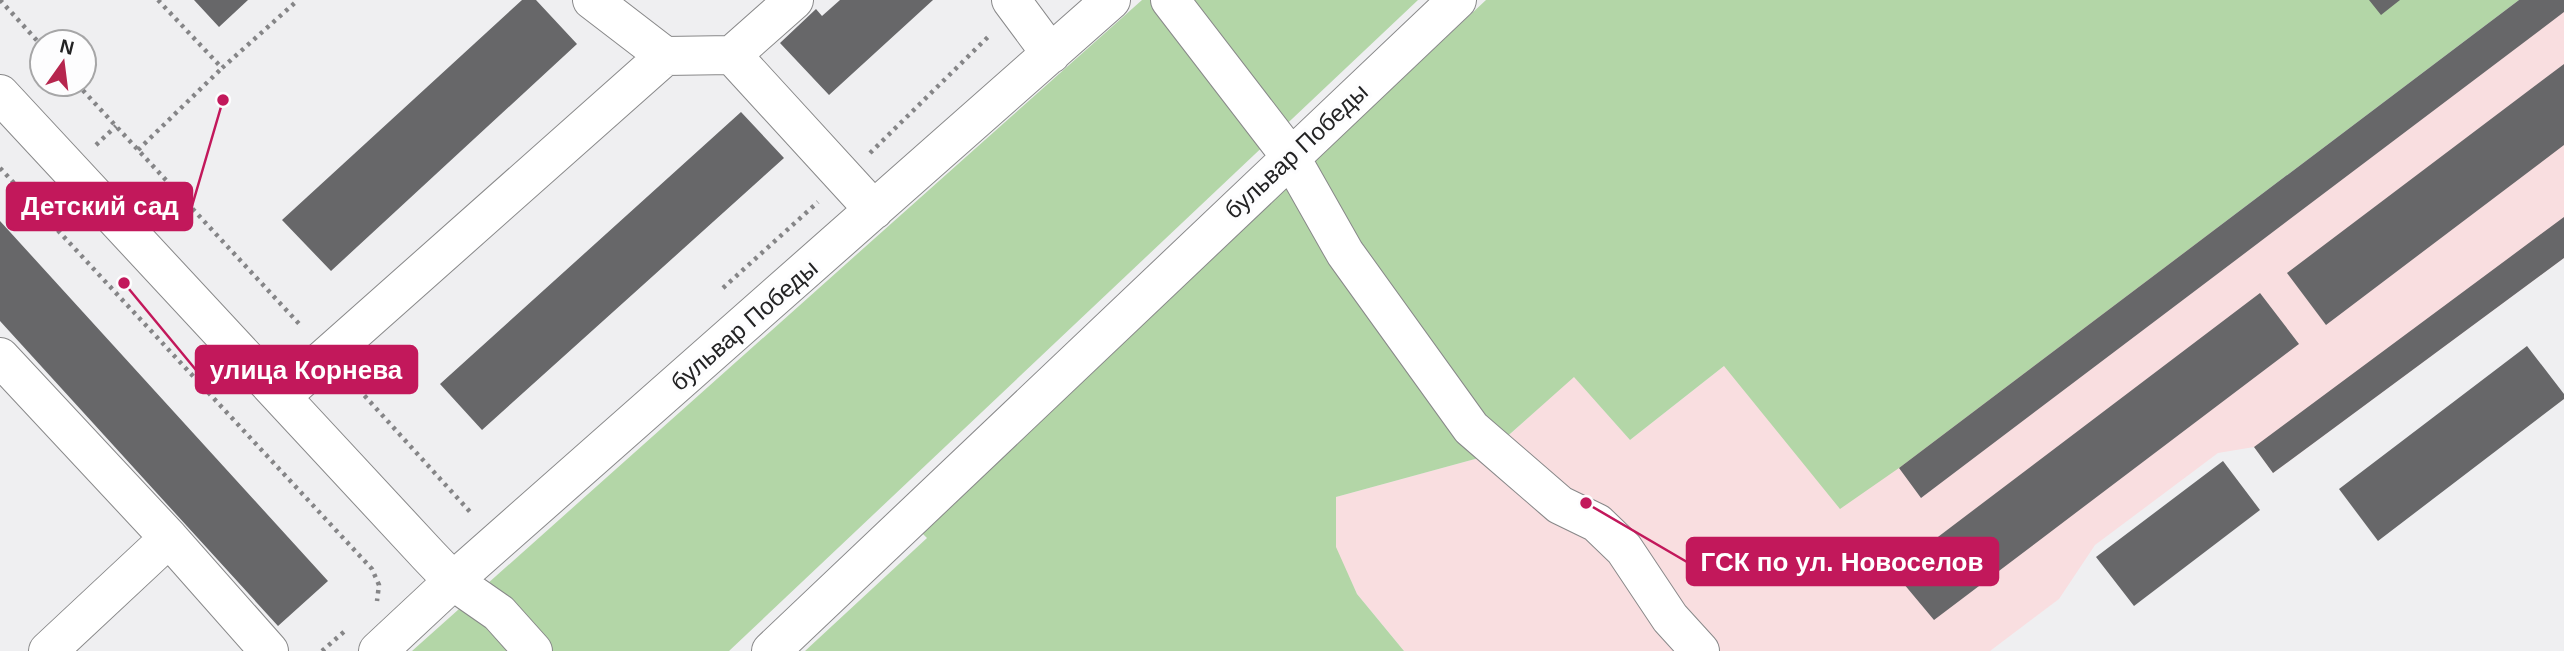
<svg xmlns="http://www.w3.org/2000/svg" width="2564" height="651" viewBox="0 0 2564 651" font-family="Arial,sans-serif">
<rect width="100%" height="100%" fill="#efeff1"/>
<!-- industrial -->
<path fill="#f9dee0" d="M2564 0V258L2273 473 2254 447 2218 453 2095 545 2059 599 1990 651H1404L1357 594 1335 547 1336 497 1486 456 1574 376 1630 440 1724 366 2219 227Z"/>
<!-- green -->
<path fill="#b3d6a7" d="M1142 0H1418L729 651H412Z
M1486 0H2519L1899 468 1840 509 1724 366 1630 440 1574 377 1502 441 1358 247 1311 164Z
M1289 180 1486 456 1336 497V547L1357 594 1404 651H805L927 538 918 529Z"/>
<!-- building -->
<path fill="#676769" d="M194 0H248L219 27Z
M522 0H536L577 44 331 271 282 220Z
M840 0H933L829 95 780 43 816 9 822 16Z
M2369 0H2400L2381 15Z
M2519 0H2564V12L1921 498 1899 468Z
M2564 64V145L2326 325 2287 273Z
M741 112 784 158 482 430 440 384Z
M2564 217V258L2273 473 2254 447Z
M0 221 328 581 278 626 0 321Z
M2260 293 2299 344 1934 620 1893 571Z
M2527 346 2564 394V399L2378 541 2339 489Z
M2223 461 2260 510 2134 606 2096 557Z"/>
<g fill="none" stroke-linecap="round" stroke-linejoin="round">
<defs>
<path id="minor" d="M592 0 665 56
M1011 0 1051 54
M1170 0 1290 156 1345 253 1471 428 1560 505 1597 523 1624 549 1670 618 1700 651
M732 55 794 0
M0 94 429 556 453 581 499 613 533 651
M0 357 169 538 269 651
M282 396 665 56 732 55 874 210
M48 651 169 538
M378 651 453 581 1111 0
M771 651 1457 0"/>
</defs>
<!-- minor casing -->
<use href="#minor" stroke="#888889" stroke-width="40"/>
<!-- path -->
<path stroke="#858587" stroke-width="4.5" stroke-dasharray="3.5 5" stroke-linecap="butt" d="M0 0 42 46
M158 0 222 68 298 0
M77 84 302 327
M96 145 116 126
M138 150 222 68
M870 153 991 34
M0 168 372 569 379 585 377 601
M723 288 818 202
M353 383 472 514
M322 651 346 630"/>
<!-- minor -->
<use href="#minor" stroke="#fff" stroke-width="38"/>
</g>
<g text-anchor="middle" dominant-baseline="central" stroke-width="7" stroke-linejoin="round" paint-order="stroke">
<!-- street labels -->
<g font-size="24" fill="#232324" stroke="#fdfdfe">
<text transform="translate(1296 151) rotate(-43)">бульвар Победы</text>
<text transform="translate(744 325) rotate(-41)">бульвар Победы</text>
</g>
</g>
<!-- callouts -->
<path fill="none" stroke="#c2185b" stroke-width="2.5" d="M223 100L192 206M124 283L196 370M1586 503L1687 562"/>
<g fill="#c2185b" stroke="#fdfdfe" stroke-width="2.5">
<circle cx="223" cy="100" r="7"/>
<circle cx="124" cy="283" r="7"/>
<circle cx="1586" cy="503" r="7"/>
</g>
<g fill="#c2185b" stroke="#c2185b" stroke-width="2.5">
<rect x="7" y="183" width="185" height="47" rx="7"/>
<rect x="196" y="346" width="221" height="47" rx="7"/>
<rect x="1687" y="538" width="311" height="47" rx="7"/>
</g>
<g font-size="26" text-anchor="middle" font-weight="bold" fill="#fff">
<text x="100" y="215">Детский сад</text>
<text x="306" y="379">улица Корнева</text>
<text x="1842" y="571">ГСК по ул. Новоселов</text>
</g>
<!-- north arrow -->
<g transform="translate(63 63) rotate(14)"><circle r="33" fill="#fdfdfe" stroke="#a6a6a7" stroke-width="2"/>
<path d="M0-5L12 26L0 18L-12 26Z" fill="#b6264e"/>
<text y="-10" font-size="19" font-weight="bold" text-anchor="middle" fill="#232324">N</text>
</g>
</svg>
